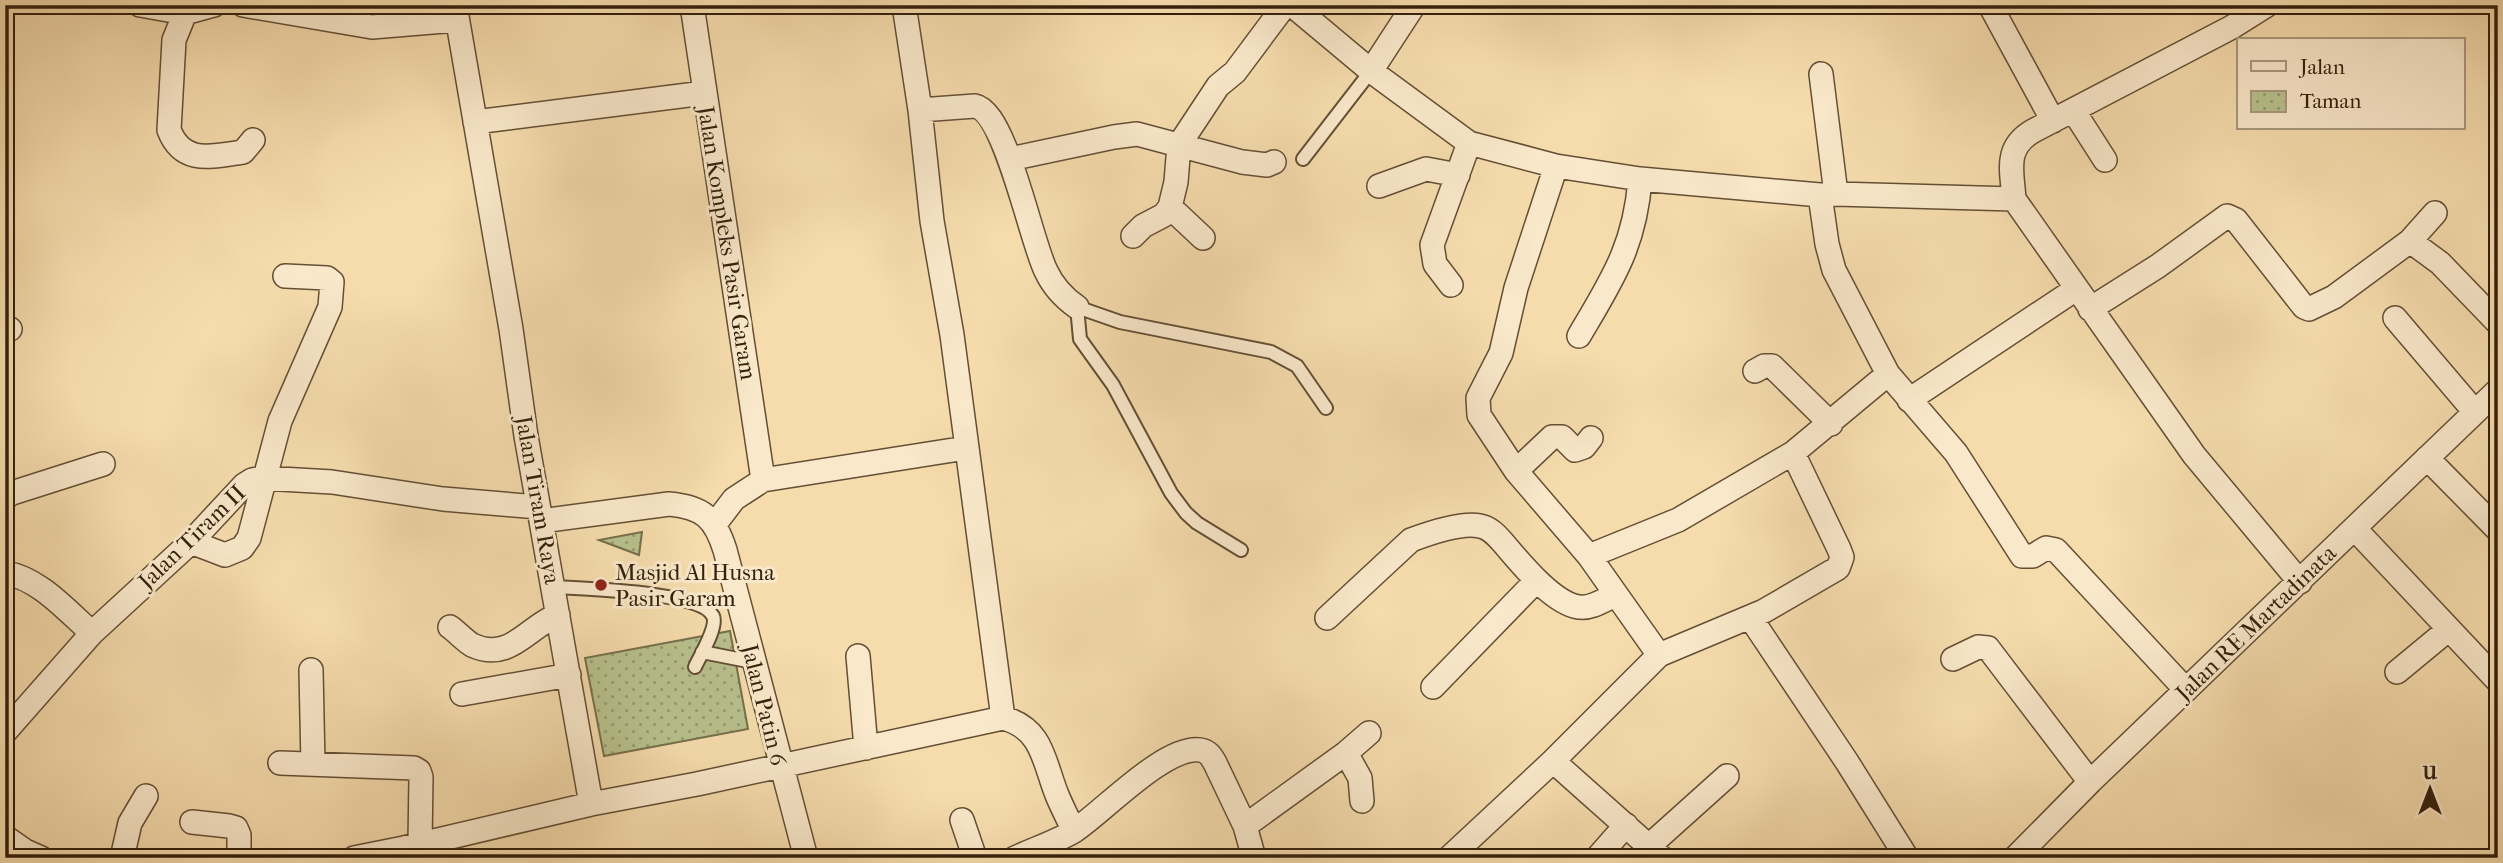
<svg xmlns="http://www.w3.org/2000/svg" width="2503" height="863" viewBox="0 0 2503 863" font-family="'IM FELL French Canon',serif">
<defs>
<pattern id="park-dots" width="8" height="8" patternUnits="userSpaceOnUse" patternTransform="scale(1.75)"><rect width="8" height="8" fill="#b8c18d"/><path d="M2 2h.1M6 6h.1" fill="none" stroke="#969c72" stroke-width="1.8" stroke-linecap="round"/></pattern>
</defs>
<rect width="100%" height="100%" fill="#f6dcad"/>
<filter id="stains"><feTurbulence type="fractalNoise" baseFrequency=".00286" numOctaves="4"/><feColorMatrix values="0 0 0 0 .2 0 0 0 0 .09 0 0 0 0 .02 0 0 0 .5 -.17"/></filter>
<radialGradient id="worn" r=".72"><stop offset=".6" stop-color="#630" stop-opacity="0"/><stop offset="1" stop-color="#630" stop-opacity=".3"/></radialGradient>
<!-- park -->
<path fill="url(#park-dots)" stroke="#76704d" stroke-width="2" d="M642 532 639 555 599 540Z
M730 631 748 729 604 756 585 658Z"/>
<g fill="none" stroke-linecap="round" stroke-linejoin="round">
<defs>
<path id="service" d="M1303 159 1371 71
M1241 550 1197 523 1186 513 1171 493 1113 385 1080 339 1077 307 1120 322 1271 352 1297 366 1326 408
M553 587C582 589 700 591 713 616 718 627 700 656 695 667
M702 652 753 662"/>
<path id="minor" d="M140 5 185 13 214 5
M243 5 372 27 457 20
M455 5 511 329 526 436 591 804
M692 5 763 480
M904 5 920 110 932 221 952 335 1003 718
M1292 5 1371 71 1469 143 1556 166 1640 179 1820 195 1836 194 2014 199
M1990 5 2053 121
M2267 5 2232 27 2033 131C2004 148 2012 170 2014 199L2194 455 2300 582
M185 13 174 40 169 130C183 166 213 156 243 152L253 140
M1371 71 1414 5
M1821 74 1836 194
M920 110 975 106C1006 112 1031 242 1046 271 1053 286 1064 298 1077 307
M2073 110 2105 160
M475 122 704 93
M1010 159 1114 137 1137 134 1242 162 1267 165 1274 162
M1556 166 1516 288 1501 353 1478 398 1479 415 1516 471 1589 556 1659 655
M1379 186 1426 169 1458 175
M1820 195 1827 244 1834 270 1888 374 1956 453 2022 556H2033L2046 548 2056 550 2186 690
M1170 207 1203 238
M1133 236 1143 226 1164 215 1170 207 1176 182 1179 145 1218 86 1235 72 1285 5
M2410 241 2435 213
M1451 285 1435 264 1432 245 1469 143
M2090 309 2158 266 2227 216 2236 220 2304 307 2309 309 2334 297 2410 241 2440 263 2498 323
M2395 318 2475 412
M5 330 10 329
M1579 336C1612 280 1635 246 1640 179
M1755 371 1764 366H1772L1831 424
M1909 400 2076 289
M2427 458 2498 530
M1516 471 1552 437H1562L1575 450 1584 447 1591 438
M5 498 12 493 103 464
M541 521 669 504C703 507 715 518 725 550L806 858
M715 524 734 499 763 480 966 448
M2355 529 2498 681
M191 542 225 555 242 548 249 538 280 421 330 307 332 282 327 278 285 276
M1589 556 1678 520 1793 453
M5 573C39 578 67 611 92 633
M1750 617 1847 762 1907 858
M1327 618 1411 540C1427 534 1462 522 1480 526 1491 528 1498 537 1505 545 1521 564 1554 604 1579 607 1591 609 1604 600 1615 595
M450 627C457 632 465 641 472 645 510 663 528 626 558 615
M858 656 866 748
M1953 659 1978 647 1988 648 2090 782
M311 670 313 764
M2397 672 2449 629
M1433 687 1536 581
M462 694 569 675
M5 732 92 633 191 542 244 485 252 480 263 478 332 482 443 499 538 507
M1346 753 1360 778 1362 801
M1553 761 1662 858
M280 763 414 768 419 771 421 777 420 843
M962 820 975 858
M192 822 229 826 236 828 239 835V858
M1245 826 1346 753 1369 733
M5 837 25 851 41 858
M1649 846 1727 776
M122 858 130 823 146 796
M354 858 404 848 591 804 697 784 1003 718C1043 728 1044 763 1057 795 1062 807 1068 819 1074 831
M1015 858C1034 849 1056 842 1074 831 1102 813 1165 745 1200 750 1208 751 1211 756 1215 763L1245 826 1254 858
M1449 858 1553 761 1659 655 1764 611 1838 568 1842 557 1839 549 1793 453 1888 374
M1597 858 1626 825
M2015 858 2090 782 2498 390"/>
</defs>
<!-- service casing -->
<use href="#service" stroke="#644f35" stroke-width="16"/>
<!-- minor casing -->
<use href="#minor" stroke="#644f35" stroke-width="26"/>
<!-- service -->
<use href="#service" stroke="#f9e8ca" stroke-width="12"/>
<!-- minor -->
<use href="#minor" stroke="#f9e8ca" stroke-width="23"/>
</g>
<!-- markers -->
<circle fill="#8f2418" stroke="#f9e8ca" stroke-width="2.5" cx="601" cy="585" r="7"/>
<g text-anchor="middle" dominant-baseline="central" stroke-width="6" stroke-linejoin="round" paint-order="stroke">
<!-- street labels -->
<g font-size="23" fill="#34200d" stroke="#f9e8ca">
<text transform="translate(727 243) rotate(81)">Jalan Kompleks Pasir Garam</text>
<text transform="translate(538 500) rotate(80)">Jalan Tiram Raya</text>
<text transform="translate(192 537) rotate(-44)">Jalan Tiram II</text>
<text transform="translate(2256 623) rotate(-44)">Jalan RE Martadinata</text>
<text transform="translate(764 705) rotate(76)">Jalan Patin 6</text>
</g>
<!-- poi labels -->
<g font-size="23" fill="#34200d" stroke="#f9e8ca" text-anchor="start">
<text x="615" y="572">Masjid Al Husna<tspan x="615" dy="26">Pasir Garam</tspan></text>
</g>
</g>
<!-- margin -->
<rect width="2503" height="863" fill="none" stroke="#f6dcad" stroke-width="28"/>
<rect x="7" y="7" width="2489" height="849" fill="none" stroke="#34200d" stroke-width="3.5"/>
<rect x="14" y="14" width="2475" height="835" fill="none" stroke="#34200d" stroke-width="2"/>
<!-- legend -->
<rect x="2237" y="38" width="228" height="91" fill="#f9e8ca" stroke="#aa987e" stroke-width="2"/>
<rect x="2251" y="61" width="35" height="10" fill="#f9e8ca" stroke="#aa987e" stroke-width="2"/>
<text x="2300" y="74" font-size="21" fill="#34200d">Jalan</text>
<rect x="2251" y="91" width="35" height="21" fill="url(#park-dots)" stroke="#aa987e" stroke-width="2"/>
<text x="2300" y="108" font-size="21" fill="#34200d">Taman</text>
<!-- north arrow -->
<g transform="translate(2430 789)" stroke="#f9e8ca" stroke-width="5" paint-order="stroke">
<path d="M0-5L12 26L0 18L-12 26Z" fill="#34200d"/>
<text y="-10" font-size="19" font-weight="bold" text-anchor="middle" fill="#34200d">U</text>
</g>
<rect width="100%" height="100%" filter="url(#stains)"/>
<rect width="100%" height="100%" fill="url(#worn)"/>
</svg>
